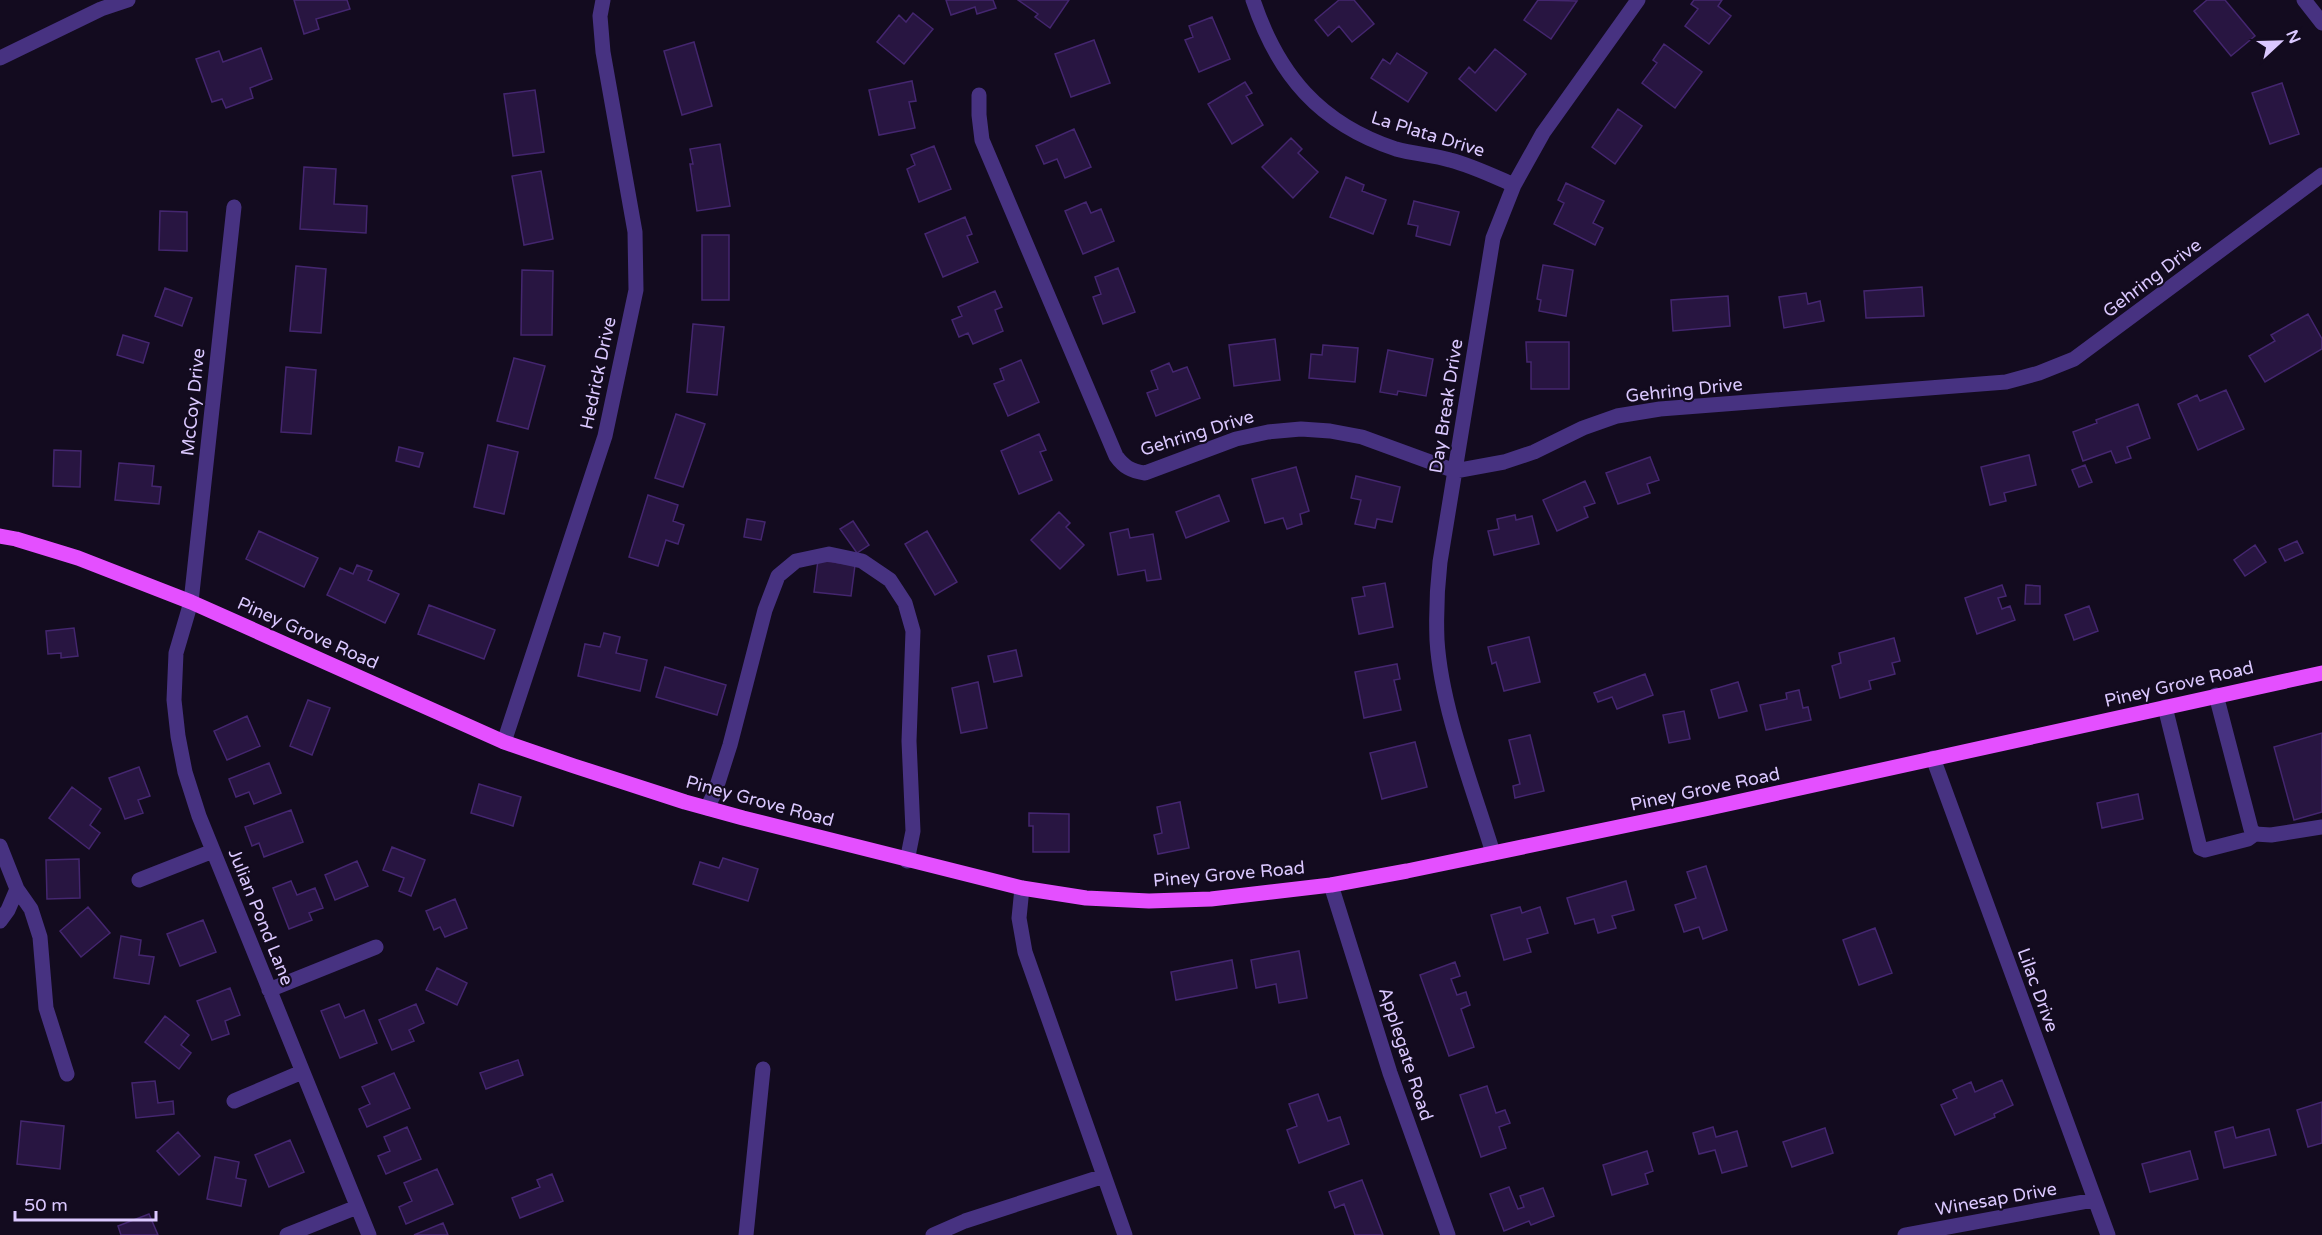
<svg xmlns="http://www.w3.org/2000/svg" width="2322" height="1235" viewBox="0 0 2322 1235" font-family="'Varela Round',sans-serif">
<rect width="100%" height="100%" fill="#130b1f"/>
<!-- building -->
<path fill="#281541" stroke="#44266f" stroke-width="1.5" d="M294 0H347L350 9 316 19 319 29 304 34Z
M946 0H993L996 8 977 14 975 7 951 15Z
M1018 0H1069L1050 28 1035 17 1038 14Z
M1339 0H1354L1374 24 1352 42 1339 26 1328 36 1315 20Z
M1538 0 1577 1 1551 39 1524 20Z
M1694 0H1722L1718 6 1731 16 1709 44 1685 26 1698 9 1691 4Z
M2207 0H2225L2255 36 2231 56 2194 11Z
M913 13 933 29 904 64 877 42 899 15 906 22Z
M1212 17 1230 59 1199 72 1185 40 1193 37 1189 26Z
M1094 40 1110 83 1071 97 1055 54Z
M694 42 712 106 682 115 664 51Z
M1664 44 1702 72 1675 108 1642 83 1657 63 1653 60Z
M261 48 272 79 250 88 253 98 226 108 222 99 212 102 196 59 219 51 223 62Z
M1495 49 1526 74 1496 111 1459 79 1469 67 1475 73Z
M1397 53 1427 73 1408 102 1371 78 1383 59 1390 64Z
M912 81 916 101 909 102 915 128 879 135 869 90Z
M1245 82 1252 93 1246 96 1263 125 1232 144 1208 104Z
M2282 83 2299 134 2270 144 2252 93Z
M535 90 544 152 513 156 504 94Z
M1618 109 1642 126 1615 164 1592 147Z
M1074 129 1091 167 1065 178 1057 159 1044 164 1036 146Z
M1291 138 1302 149 1298 153 1318 172 1293 198 1262 167Z
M720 144 730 206 697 211 690 164H693L690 149Z
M934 146 951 189 919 202 907 169 915 165 911 155Z
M304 167 336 169 334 204 367 206 366 233 300 229Z
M541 171 553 239 524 245 512 176Z
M1346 177 1364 185 1362 191 1386 200 1373 234 1330 217Z
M1566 183 1604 201 1593 223 1603 228 1595 245 1554 224 1564 203 1558 200Z
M1414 201 1459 212 1450 245 1416 236 1418 226 1408 224Z
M1086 202 1091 213 1101 209 1114 241 1083 254 1065 211Z
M160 211 187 212V251L159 250Z
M965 217 972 234 967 236 978 262 943 277 925 234Z
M702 235H729V300H702Z
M1543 265 1573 270 1566 316 1539 311 1541 300 1537 299Z
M296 266 326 269 321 333 290 331Z
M1118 268 1135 312 1103 324 1093 297 1101 294 1095 277Z
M522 270 553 271 552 335H521Z
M1922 287 1924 316 1866 318 1864 291Z
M165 288 192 298 182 326 155 316Z
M995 291 1002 307 995 310 1003 331 973 344 968 333 959 337 952 320 962 316 958 307Z
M1806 293 1808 304 1820 301 1824 321 1784 328 1779 297Z
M1728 296 1730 326 1673 331 1671 300Z
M2308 314 2322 339V349L2265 382 2249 356 2275 341 2271 335Z
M693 324 724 327 717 395 687 392Z
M123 335 149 343 143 363 117 355Z
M1275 339 1280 380 1234 386 1229 345Z
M1526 342H1569V389H1531V362H1527Z
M1323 345 1358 348 1355 382 1309 378 1311 354 1322 355Z
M1388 350 1433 359 1426 396 1398 391 1397 395 1380 392Z
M514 358 545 366 528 429 497 421Z
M1021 360 1039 402 1008 416 994 384 1004 380 1000 369Z
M1169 363 1173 372 1187 367 1200 398 1156 416 1147 393 1158 389 1151 371Z
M286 367 316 370 311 434 281 432Z
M2226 390 2244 429 2198 450 2178 404 2197 395 2200 401Z
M2138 404 2150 438 2127 447 2131 458 2116 463 2111 451 2083 461 2073 432 2097 423 2096 420Z
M676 414 705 424 683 487 655 478Z
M1039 434 1046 450 1040 452 1052 480 1019 494 1001 451Z
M488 445 518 452 504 514 474 507Z
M399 447 423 453 419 467 396 461Z
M54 450 81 451 80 487 53 486Z
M2029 455 2036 485 2004 493 2006 501 1990 505 1981 467Z
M1650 457 1659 480 1647 484 1650 493 1618 504 1606 473Z
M119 463 154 466 152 486 161 487 159 504 115 500Z
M2085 465 2092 482 2079 487 2072 470Z
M1296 467 1309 511 1300 514 1302 524 1287 529 1283 518 1265 523 1252 479Z
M1356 476 1400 487 1392 522 1377 519 1375 528 1355 524 1361 500 1351 498Z
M1585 481 1595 503 1584 507 1588 517 1557 531 1543 500Z
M648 495 678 505 673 521 684 525 678 544 666 540 658 566 629 557Z
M1219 495 1229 521 1186 538 1176 512Z
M1059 512 1070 523 1066 527 1084 545 1060 569 1031 540Z
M1515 515 1516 520 1532 516 1539 544 1494 555 1488 531 1499 529 1497 519Z
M747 519 765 522 761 540 744 537Z
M853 521 869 545 857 553 840 529Z
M1128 529 1130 538 1153 534 1161 579 1147 581 1145 570 1118 575 1110 533Z
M259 531 318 558 304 587 246 559Z
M927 531 957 582 935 595 905 544Z
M2297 541 2303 553 2285 561 2279 549Z
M2255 545 2266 562 2245 576 2234 560Z
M818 560 855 565 851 596 814 592Z
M357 565 372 571 368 580 399 594 385 623 327 595 340 568 353 574Z
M1385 583 1393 627 1359 634 1352 598 1365 596 1363 587Z
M2002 585 2006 596 1998 598 2002 609 2010 606 2015 620 1977 634 1965 598Z
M2026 585 2040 586V604H2025Z
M429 605 495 630 484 659 418 634Z
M2089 606 2098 631 2074 640 2065 615Z
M74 628 78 656 61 658V653L48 654 46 631Z
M604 633 620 637 616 653 647 660 640 691 578 676 585 644 600 647Z
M1529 637 1540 682 1504 691 1496 662 1492 664 1488 647Z
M1894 638 1900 661 1892 663 1895 674 1869 681 1871 689 1840 698 1832 666 1841 663 1839 653Z
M1016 650 1022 676 994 682 988 656Z
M1397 664 1400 679 1394 680 1401 710 1364 718 1355 672Z
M665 667 726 685 717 715 656 697Z
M1645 674 1653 695 1617 709 1612 697 1598 702 1594 693Z
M978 682 987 728 961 733 952 688Z
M1738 682 1747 711 1719 718 1711 690Z
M1799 690 1803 708 1808 707 1811 720 1766 730 1760 705 1787 699 1786 693Z
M308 700 330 708 312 755 290 746Z
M1684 711 1690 739 1669 743 1663 715Z
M247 716 260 746 227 760 214 731Z
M2322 733V812L2294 820 2274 747Z
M1530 735 1544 791 1515 798 1513 786 1520 784 1509 740Z
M1415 742 1427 787 1382 799 1370 753Z
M269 763 281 793 254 804 249 792 236 797 229 779Z
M139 767 150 796 138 800 143 813 125 819 109 778Z
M479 784 521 797 513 826 471 813Z
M72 787 101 809 90 825 100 833 89 849 49 818Z
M2138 794 2143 819 2102 828 2097 803Z
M1180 802 1189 848 1158 854 1154 835 1162 833 1157 807Z
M291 810 303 842 264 857 259 843 252 846 245 827Z
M1029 813 1069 814V852H1033V826H1029Z
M392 847 425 860 411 896 399 891 404 878 383 870Z
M723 858 758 869 748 901 693 884 700 862 719 868Z
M79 859 80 898 47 899 46 860Z
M357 861 368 886 335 900 325 875Z
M1706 866 1727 930 1703 939 1699 927 1684 932 1675 905 1696 898 1687 872Z
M291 881 297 895 315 888 323 908 309 913 312 920 289 929 273 888Z
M1626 881 1634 910 1612 916 1616 928 1598 933 1594 919 1575 924 1567 898Z
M455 899 467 928 445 937 440 927 434 930 426 911Z
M88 907 110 933 81 957 60 931Z
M1520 907 1522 913 1540 907 1548 933 1527 939 1531 952 1504 960 1491 915Z
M203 920 216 952 180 966 167 934Z
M1875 928 1892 973 1859 985 1843 940Z
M121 936 141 940 139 955 154 957 149 984 114 978Z
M1299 951 1307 998 1279 1003 1276 984 1256 988 1251 960Z
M1232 960 1237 988 1176 1000 1171 972Z
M1455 962 1460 976 1451 979 1457 995 1466 992 1470 1005 1461 1009 1474 1047 1449 1056 1420 975Z
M437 968 467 983 457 1005 426 990Z
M230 988 240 1015 225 1021 229 1034 212 1040 197 1001Z
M339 1004 345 1018 364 1010 377 1043 340 1058 321 1011Z
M416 1004 424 1023 409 1030 414 1041 392 1050 379 1020Z
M165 1016 189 1035 181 1045 191 1053 179 1069 145 1042Z
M518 1060 523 1075 486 1089 480 1073Z
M394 1073 410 1108 367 1127 359 1109 370 1104 362 1087Z
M2002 1080 2013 1105 1994 1114 1995 1117 1955 1135 1941 1105 1957 1098 1953 1090 1971 1082 1975 1092Z
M155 1081 158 1103 173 1101 174 1114 136 1118 132 1083Z
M1487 1086 1496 1113 1505 1110 1510 1123 1499 1127 1506 1148 1481 1157 1460 1095Z
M1318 1094 1328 1121 1340 1117 1349 1144 1299 1163 1287 1130 1297 1126 1289 1104Z
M2322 1102V1143L2308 1147 2297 1110Z
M21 1121 64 1126 60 1169 17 1164Z
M407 1127 421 1159 386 1174 378 1156 390 1151 384 1137Z
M1713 1127 1716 1137 1737 1131 1747 1166 1722 1173 1715 1150 1699 1154 1693 1133Z
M2233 1127 2236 1138 2269 1129 2276 1155 2224 1168 2215 1132Z
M1825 1128 1833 1153 1792 1167 1783 1142Z
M178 1132 200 1156 179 1175 157 1151Z
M290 1140 304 1172 269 1187 255 1155Z
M1647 1151 1653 1171 1645 1174 1648 1184 1612 1195 1603 1165Z
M2190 1151 2198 1179 2150 1192 2142 1164Z
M215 1157 239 1162 236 1178 246 1180 241 1206 207 1199Z
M437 1169 453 1204 406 1224 399 1207 412 1201 404 1183Z
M552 1174 563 1201 520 1218 512 1198 540 1187 537 1180Z
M1362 1180 1383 1235H1355L1344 1204 1335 1208 1329 1192Z
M1509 1187 1518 1209 1524 1207 1520 1196 1543 1188 1554 1216 1531 1225 1529 1221 1504 1231 1490 1194Z
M149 1214 158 1235H121L118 1226Z
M443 1223 448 1235H414Z"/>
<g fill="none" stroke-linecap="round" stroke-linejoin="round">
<!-- minor -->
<path stroke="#473281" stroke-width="15" d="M1253 0C1278 75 1320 124 1396 149 1414 154 1433 155 1450 160 1473 166 1493 176 1514 185
M2304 0 2322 23
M0 58 101 9 128 0
M979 95V115L982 140 1116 456C1124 467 1131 471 1145 473L1236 439 1268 432 1301 429 1330 431 1362 437 1455 471 1504 462 1534 452 1583 428 1617 416 1660 409 2006 382 2039 373 2074 359 2322 175
M234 207 191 602 176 653 174 700 178 736 185 772 199 816 369 1235
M2216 695 2251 829 2255 834 2271 835 2322 827
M2165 707 2200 848 2205 850 2248 839 2255 834
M504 742 605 436 636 290 635 232 603 52 600 16 603 0
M1933 758 2108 1235
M707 808 715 792 730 745 765 610 778 576 796 561 829 554 862 561 890 580 905 603 913 631 909 741 913 831 907 861
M0 846 17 889 31 909 40 937 46 1008 67 1074
M1493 853C1473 788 1441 707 1437 640 1436 614 1437 588 1440 562L1493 238 1514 185 1543 133 1638 0
M139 880 213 851
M1331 885 1390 1073 1448 1235
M1022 888 1019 918 1025 952 1125 1235
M0 921 8 910 17 889
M269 990 376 947
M234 1101 302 1072
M287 1235 357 1207
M746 1235 763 1069
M933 1235 965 1221 1104 1176
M1905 1235 2094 1200"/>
<!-- major -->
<path stroke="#e44fff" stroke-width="15" d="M0 536 16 539 78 558 191 602 504 742 574 766 685 802 743 818 1022 888 1086 898 1149 901 1211 899 1331 885 1407 871 1705 809 2322 673"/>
</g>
<g text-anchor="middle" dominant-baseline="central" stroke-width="4.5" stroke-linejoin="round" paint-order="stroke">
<!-- street labels -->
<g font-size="18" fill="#dbc8ff" stroke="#130b1f">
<text transform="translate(1428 134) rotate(17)">La Plata Drive</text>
<text transform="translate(2152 278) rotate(-37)">Gehring Drive</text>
<text transform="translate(598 373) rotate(-78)">Hedrick Drive</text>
<text transform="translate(1684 390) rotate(-6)">Gehring Drive</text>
<text transform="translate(193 402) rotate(-84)">McCoy Drive</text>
<text transform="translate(1446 406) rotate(-81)">Day Break Drive</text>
<text transform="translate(1197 433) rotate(-17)">Gehring Drive</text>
<text transform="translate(308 633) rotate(24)">Piney Grove Road</text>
<text transform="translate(2179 684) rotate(-13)">Piney Grove Road</text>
<text transform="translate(1705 789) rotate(-12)">Piney Grove Road</text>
<text transform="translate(760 801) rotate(15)">Piney Grove Road</text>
<text transform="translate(1229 874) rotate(-5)">Piney Grove Road</text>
<text transform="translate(261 917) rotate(68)">Julian Pond Lane</text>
<text transform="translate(2038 990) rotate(70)">Lilac Drive</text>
<text transform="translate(1406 1054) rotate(72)">Applegate Road</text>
<text transform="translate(1996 1199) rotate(-10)">Winesap Drive</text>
</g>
</g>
<!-- north arrow -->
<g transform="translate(2280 42) rotate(68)" stroke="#130b1f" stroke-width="4.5" paint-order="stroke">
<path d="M0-4.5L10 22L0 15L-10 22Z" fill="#dbc8ff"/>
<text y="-9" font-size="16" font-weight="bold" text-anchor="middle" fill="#dbc8ff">N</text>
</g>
<!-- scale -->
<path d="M15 1211v9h141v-9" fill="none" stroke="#dbc8ff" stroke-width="3"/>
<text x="24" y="1211" font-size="18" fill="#dbc8ff" stroke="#130b1f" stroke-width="4.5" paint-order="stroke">50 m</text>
</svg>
